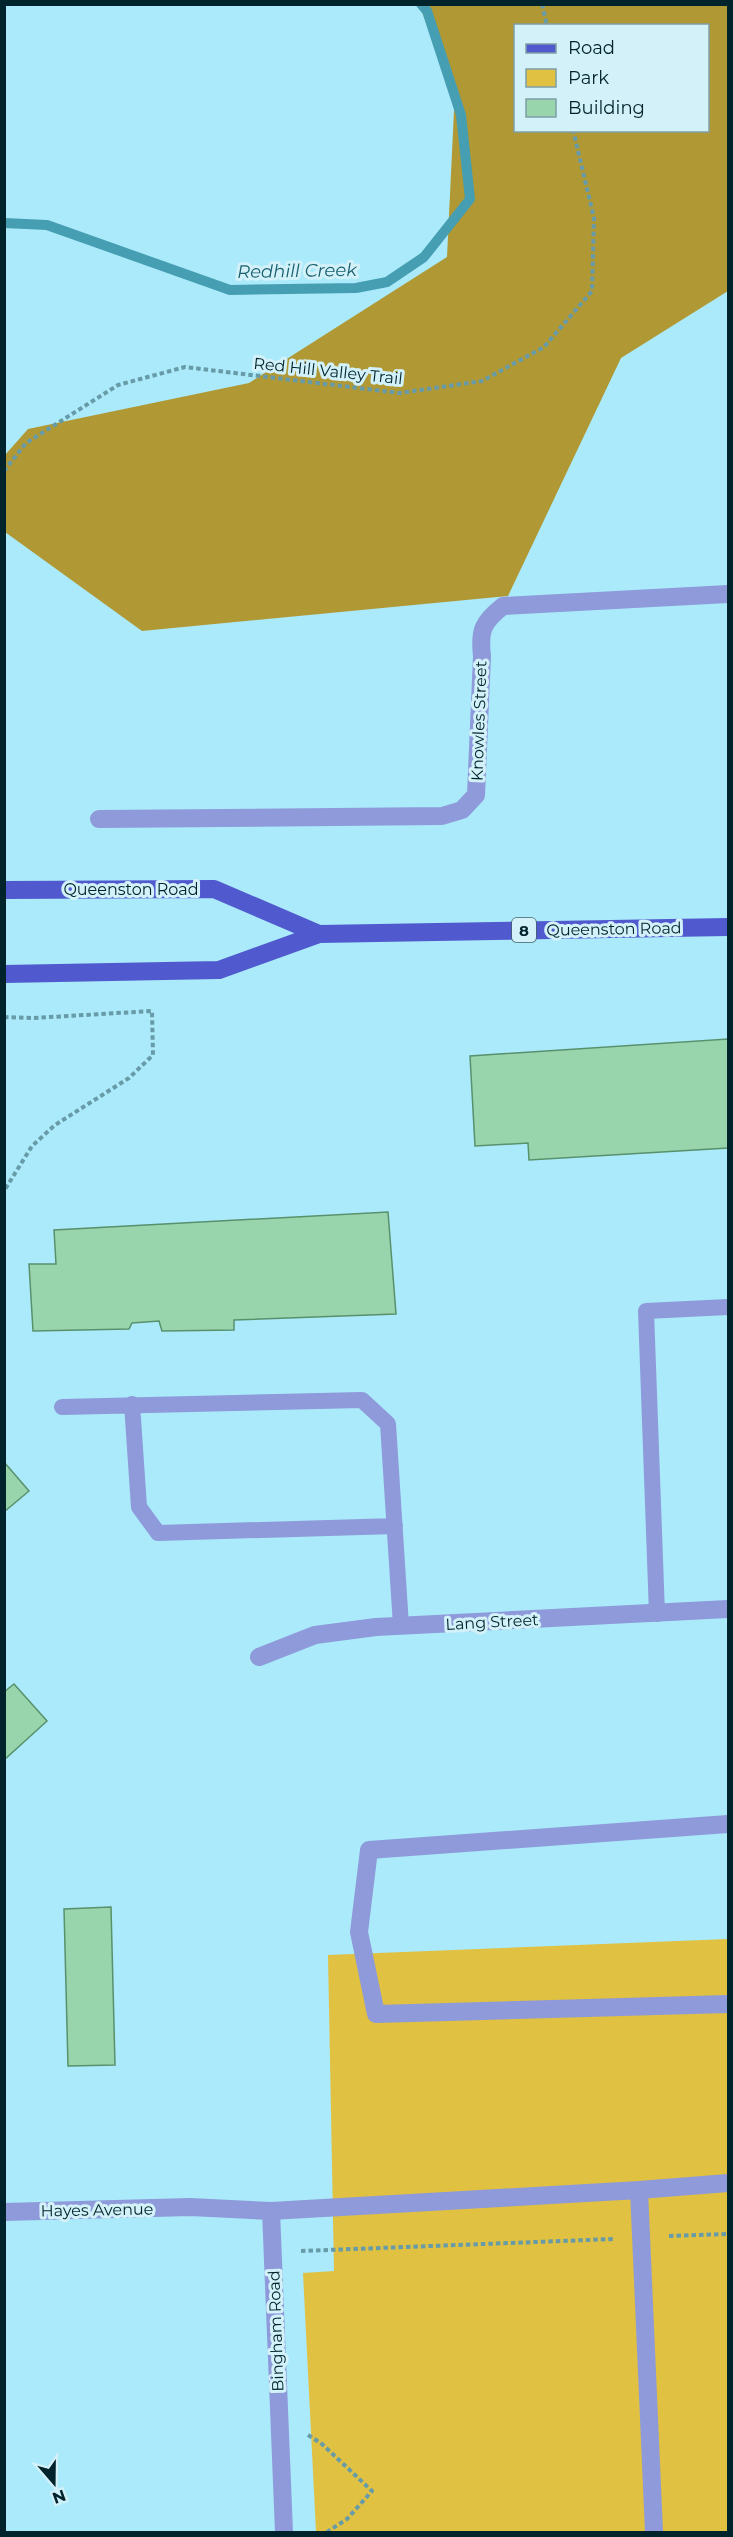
<svg xmlns="http://www.w3.org/2000/svg" width="733" height="2537" viewBox="0 0 733 2537" font-family="Montserrat,sans-serif">
<rect width="100%" height="100%" fill="#abeafa"/>
<!-- green -->
<path fill="#e0c142" d="M728 1939V2532H316L303 2273 334 2271 328 1955Z"/>
<!-- forest -->
<path fill="#b09835" fill-rule="evenodd" d="M419 5H728V291L621 358 508 596 142 631 5 532V455L28 429 249 383 447 257 455 90ZM516 26H708V130H516Z"/>
<g fill="none" stroke-linecap="round" stroke-linejoin="round">
<!-- stream -->
<path stroke="#459eb2" stroke-width="10" d="M4 223 47 225 230 290 356 288 387 282 424 257 470 199 461 115 427 11 421 4"/>
</g>
<!-- building -->
<path fill="#98d4ac" stroke="#58916c" stroke-width="1.5" d="M728 1039V1148L529 1160 528 1143 475 1146 470 1056Z
M388 1212 396 1314 234 1320V1330L162 1331 159 1321 132 1323 129 1329 33 1331 29 1264H56L54 1230Z
M4 1462 29 1491 4 1512Z
M14 1684 47 1721 4 1760V1692Z
M111 1907 115 2065 68 2066 64 1909Z"/>
<g fill="none" stroke-linecap="round" stroke-linejoin="round">
<!-- path -->
<path stroke="#679ba8" stroke-width="4" stroke-dasharray="4.5 3" stroke-linecap="butt" d="M542 4 547 26
M4 471 26 443 118 385 185 367 400 393 482 381 544 347 592 291 594 218 573 130
M4 1017 34 1018 152 1011 153 1055 129 1078 55 1125 32 1146 4 1191
M669 2236 728 2234
M301 2251 614 2239
M308 2435 322 2444 372 2491 347 2519 327 2532"/>
<!-- lane -->
<path stroke="#8e9ada" stroke-width="16" d="M132 1404 139 1507 158 1533 395 1526
M62 1407 362 1400 388 1424 401 1626
M657 1614 646 1311 728 1307"/>
<!-- street -->
<path stroke="#8e9ada" stroke-width="18" d="M99 819 442 816 462 810 476 795 482 656C479 630 483 622 503 606L728 594
M259 1657 315 1635 376 1627 728 1609
M728 1824 369 1850 359 1932 376 2014 728 2004
M639 2190 728 2183
M271 2211 639 2190 654 2532
M4 2212 190 2207 271 2211 284 2532"/>
<!-- primary -->
<path stroke="#505ace" stroke-width="18" d="M4 890 214 889 319 934
M4 974 219 970 319 934 728 927"/>
</g>
<g text-anchor="middle" dominant-baseline="central" stroke-width="6" stroke-linejoin="round" paint-order="stroke">
<!-- shield labels -->
<rect fill="#d3f1f9" stroke="#40626a" stroke-width="1.5" x="512" y="918" width="24" height="24" rx="4.5"/>
<g font-size="15" font-weight="bold" fill="#01242c">
<text x="524" y="930">8</text>
</g>
<!-- street labels -->
<g font-size="16" fill="#01242c" stroke="#d3f1f9">
<text transform="translate(328 371) rotate(6)">Red Hill Valley Trail</text>
<text transform="translate(479 721) rotate(-88)">Knowles Street</text>
<text x="131" y="889">Queenston Road</text>
<text transform="translate(614 929) rotate(-1)">Queenston Road</text>
<text transform="translate(492 1622) rotate(-3)">Lang Street</text>
<text transform="translate(97 2210) rotate(-1)">Hayes Avenue</text>
<text transform="translate(276 2331) rotate(-92)">Bingham Road</text>
</g>
<!-- water labels -->
<g font-size="18" font-style="italic" fill="#19606f" stroke="#d3f1f9">
<text transform="translate(297 271) rotate(-1)">Redhill Creek</text>
</g>
</g>
<!-- border -->
<rect width="733" height="2537" fill="none" stroke="#01242c" stroke-width="12"/>
<!-- legend -->
<rect x="514" y="24" width="195" height="108" fill="#d3f1f9" stroke="#7f9fa7" stroke-width="1.5"/>
<rect x="526" y="44" width="30" height="9" fill="#505ace" stroke="#7f9fa7" stroke-width="1.5"/>
<text x="568" y="54" font-size="18" fill="#01242c">Road</text>
<rect x="526" y="69" width="30" height="18" fill="#e0c142" stroke="#7f9fa7" stroke-width="1.5"/>
<text x="568" y="84" font-size="18" fill="#01242c">Park</text>
<rect x="526" y="99" width="30" height="18" fill="#98d4ac" stroke="#7f9fa7" stroke-width="1.5"/>
<text x="568" y="114" font-size="18" fill="#01242c">Building</text>
<!-- north arrow -->
<g transform="translate(54 2483) rotate(160)" stroke="#d3f1f9" stroke-width="4.5" paint-order="stroke">
<path d="M0-4.5L10 22L0 15L-10 22Z" fill="#01242c"/>
<text y="-9" font-size="16" font-weight="bold" text-anchor="middle" fill="#01242c">N</text>
</g>
</svg>
